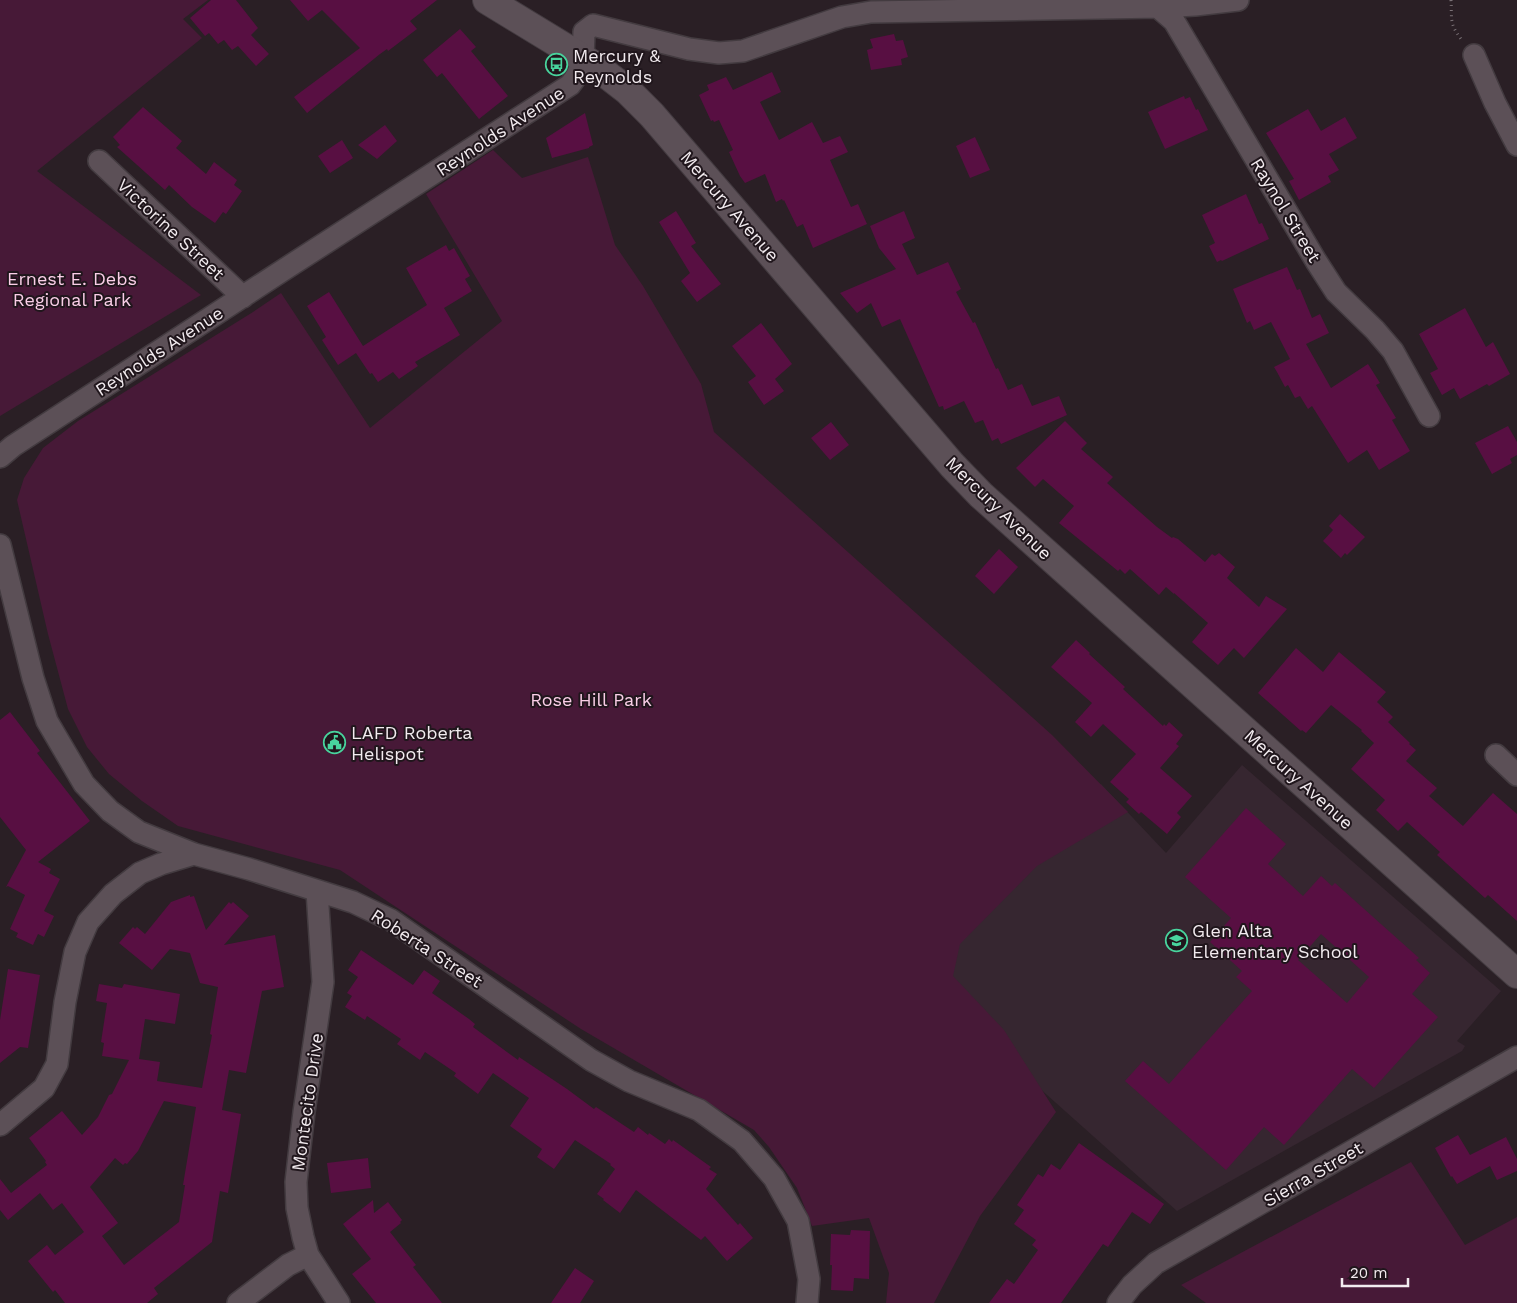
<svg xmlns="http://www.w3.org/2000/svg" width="1517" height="1303" viewBox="0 0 1517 1303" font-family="'Work Sans',sans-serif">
<rect width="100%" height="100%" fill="#2a1f25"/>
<!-- built -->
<path fill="#362630" d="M1242 765 1501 991 1457 1041 1465 1046 1462 1051 1177 1211 944 1003 963 854 1101 784 1166 853Z"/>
<!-- green -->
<path fill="#471937" d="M0 0H208L183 19 202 38 37 171 201 295 0 416Z
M493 150 522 178 588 157 615 245 643 286 701 384 714 432 1052 735 1128 812 1037 866 960 944 953 976 1004 1030 1056 1112 980 1216 934 1303H886L889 1273 869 1218 812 1226 797 1188 769 1147 754 1130 581 1029 340 870 178 826 142 801 109 774 87 747 68 709 48 634 17 500 24 478 43 448 78 421 253 312 281 293 370 428 502 321 426 194Z
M1411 1162 1465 1245 1517 1217V1303H1206L1181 1285Z"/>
<!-- building -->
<path fill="#580f42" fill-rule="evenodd" d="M211 0H236L258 28 251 35 269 54 256 66 238 46 232 50 224 40 218 44 209 33 205 36 190 18Z
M290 0H437L410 21 417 29 388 51 387 49 380 54 307 113 294 97 360 48 322 10 308 21Z
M460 29 476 47 471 51 508 96 479 119 442 73 437 77 423 60Z
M894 34 896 41 903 40 908 57 901 59 902 65 871 70 867 50 873 48 870 39Z
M772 72 781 92 760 102 779 140 812 122 823 143 840 136 848 152 830 160 851 207 858 204 867 224 813 248 803 224 797 227 784 200 783 201 782 199 776 202 765 174 745 183 740 176 729 152 733 150 719 120 714 122 713 120 711 121 699 95 709 90 707 85 726 77 733 90Z
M1184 96 1185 99 1190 97 1196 110 1198 109 1208 130 1165 149 1148 112Z
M143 107 182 141 176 148 206 174 214 162 237 180 234 185 242 191 226 214 223 212 215 223 192 207 169 185 165 190 117 147 120 145 113 137Z
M1308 109 1321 131 1345 117 1357 138 1329 154 1339 170 1328 176 1331 182 1299 200 1289 181 1294 179 1266 133Z
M585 113 593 145 589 147V148L552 158 546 138Z
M385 125 397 141 377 159 358 145Z
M975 137 990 170 970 178 956 146Z
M342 140 353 158 330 173 318 156Z
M1246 194 1259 224 1262 223 1269 239 1222 261 1221 260 1217 262 1209 246 1215 243 1202 215Z
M676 211 696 243 691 246 721 284 697 302 681 281 690 273 659 222Z
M904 211 915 238 902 244 917 275 948 262 961 289 956 292 973 323 975 322 996 369 998 368 1008 390 1022 384 1032 406 1059 396 1067 415 1001 444 998 438 992 441 983 420 975 423 964 401 944 410 943 406 939 407 900 319 882 327 871 303 857 313 840 293 896 269 879 248 870 226Z
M446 245 449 251 454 248 470 276 465 279 472 291 444 308 460 335 415 362 418 366 399 379 393 372 378 382 372 373 370 374 356 353 338 365 322 340 326 337 307 306 329 292 363 346 427 305 406 268Z
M1287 267 1297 290 1300 289 1312 318 1320 314 1329 333 1306 344 1331 388 1368 364 1380 383 1376 385 1396 418 1392 420 1410 451 1379 470 1367 450 1348 463 1312 406 1308 409 1300 396 1295 398 1288 385 1285 387 1277 372 1274 367 1290 359 1271 322 1254 330 1250 321 1247 323 1233 289Z
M1465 308 1486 347 1493 342 1510 374 1489 386 1487 384 1460 399 1454 388 1442 395 1430 373 1438 369 1419 334Z
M761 323 792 364 775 379 784 391 764 405 748 382 756 376 732 346Z
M1065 421 1087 443 1081 449 1113 477 1107 483 1157 527 1172 538 1173 537 1178 539 1205 562 1212 554 1215 556 1219 553 1235 567 1227 578 1259 607 1266 596 1287 609 1244 658 1234 648 1218 665 1192 642 1208 623 1174 593V594L1166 587 1159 595 1130 569 1125 574 1120 569 1118 571 1059 523 1074 506 1043 479 1035 487 1016 468Z
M831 422 849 445 830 460 811 438Z
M1508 426 1517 442V455L1510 459 1512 463 1492 474 1475 443Z
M1340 514 1365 537 1347 555 1345 553 1341 558 1323 541 1333 530 1329 526Z
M999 549 1018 567 994 594 975 576Z
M1076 640 1090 653 1089 654 1125 687 1123 689 1163 726 1164 724 1166 726 1169 722 1183 735 1176 744 1179 746 1160 768 1192 796 1177 813 1181 817 1167 834 1141 812 1139 814 1126 802 1129 799 1110 782 1136 754 1103 724 1091 737 1075 722 1092 703 1051 667Z
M1296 648 1323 672 1339 652 1386 692 1377 702 1393 717 1388 722 1410 743 1409 744 1416 750 1406 761 1437 788 1429 796 1463 826 1493 793 1517 814V921L1488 895 1485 898 1437 855 1440 852 1407 822 1398 831 1376 810 1385 800 1351 769 1374 743 1361 731 1362 730 1331 705 1306 733 1302 730 1301 731 1258 693Z
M10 712 40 751 37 753 90 821 38 862 51 869 49 873 60 879 44 911 54 916 44 937 38 934 33 945 16 937 18 933 10 929 25 895 8 886 6 887 26 850 0 817V720Z
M1246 808 1286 844 1268 864 1303 896 1321 876 1332 886 1335 883 1419 958 1416 960 1430 973 1412 994 1438 1017 1374 1088 1352 1069 1284 1145 1264 1127 1226 1170 1125 1081 1143 1061 1169 1084 1252 991 1236 977 1242 971 1210 942 1231 918 1185 877ZM1321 934 1369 977 1347 1003 1298 960Z
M190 895V897L194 896 206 930 229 902 231 904 233 902 249 916 224 945 275 935 284 987 262 991 246 1073 229 1070 222 1110 241 1114 228 1193 220 1191 212 1242 154 1288 158 1294 147 1303H65L55 1290 53 1292 28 1261 47 1245 55 1255 84 1232 62 1203 53 1210 40 1193 8 1220 0 1210V1179L11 1193 47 1165 45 1162 46 1161 29 1138 62 1111 82 1135 98 1117 109 1095 112 1094 129 1060 102 1056 104 1043 101 1042 107 1003 96 1001 99 984 122 988 124 984 180 994 175 1024 145 1019 139 1059 160 1062 157 1081 202 1088 212 1035 210 1034 218 987 200 983 190 953 170 949 152 970 119 943 133 927 135 929 137 927 145 934 171 902ZM164 1101 196 1107 183 1185H185L179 1222 124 1265 102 1236 118 1223 90 1187 115 1158 123 1165 125 1163 127 1164 138 1151Z
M361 950 413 985 424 970 440 981 432 993 469 1019 475 1024 473 1027 518 1060 519 1057 567 1089 594 1109 596 1107 634 1132 638 1127 648 1135 649 1133 665 1144 669 1139 672 1142 673 1140 711 1167 709 1169 717 1174 706 1189 738 1225 740 1223 753 1238 727 1261 705 1236 701 1240 636 1190 620 1213 603 1200 604 1199 597 1194 615 1169 610 1165 611 1164 575 1140 554 1169 537 1157 542 1149 510 1126 529 1098 493 1073 478 1094 454 1076 456 1073 425 1052 420 1060 397 1044 401 1039 367 1016 365 1020 345 1007 352 996 347 993 358 977 348 970Z
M8 969 40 975 28 1048 20 1047 0 1063V1020Z
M1458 1135 1470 1155 1506 1137 1517 1159V1171L1497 1180 1490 1166 1457 1184 1452 1176 1451 1177 1435 1148Z
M1079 1143 1164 1204 1150 1224 1132 1212 1108 1247 1103 1244 1061 1303H989L1007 1279 1014 1284 1038 1250 1032 1245 1036 1240 1014 1224 1024 1210 1017 1205 1038 1174 1043 1177 1051 1164 1060 1170Z
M368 1158 371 1188 331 1193 327 1163Z
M373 1200 374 1213 388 1202 402 1220 400 1222 401 1223 390 1232 416 1265 413 1267 442 1303H376L352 1274 371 1259 343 1224Z
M851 1230 870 1231 869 1279 854 1278 853 1291 831 1290 832 1265H830L831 1234 850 1235Z
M575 1268 594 1281 580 1303H551Z"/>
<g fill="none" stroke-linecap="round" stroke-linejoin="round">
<defs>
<path id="minor" d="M1153 3 1174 21 1316 261 1336 292 1375 330 1393 351 1429 416
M1474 55 1495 103 1517 145
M99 161 243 297
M0 457 13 446 285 269 570 85C585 67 583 54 584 32L593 25 689 49 719 53 743 51 842 17 871 12 1159 7 1195 5 1238 0
M0 545 33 678 47 721 84 784 110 811 139 832 194 854 249 869 353 902 391 920 591 1060 629 1081 699 1110 742 1141 774 1178 798 1221 809 1279 807 1303
M1496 755 1517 775
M317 891 323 982 304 1112 296 1182 297 1208 303 1237 308 1255 339 1303
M0 1125 44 1088 57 1064 65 1002 75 952 88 922 113 894 140 873 161 864 194 854
M238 1303 288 1265 308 1255
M1118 1303 1132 1285 1156 1263 1517 1057"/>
<path id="tertiary" d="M487 0 597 67 628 91 652 115 952 465 981 495 1517 974"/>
</defs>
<!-- minor casing -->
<use href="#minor" stroke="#433b40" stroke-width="24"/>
<!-- tertiary casing -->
<use href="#tertiary" stroke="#433b40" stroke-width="30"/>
<!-- path -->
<path stroke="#7c7378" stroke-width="3" stroke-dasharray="1 4" stroke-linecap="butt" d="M1451 0C1452 19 1449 23 1461 39"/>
<!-- minor -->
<use href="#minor" stroke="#5c5057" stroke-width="21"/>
<!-- tertiary -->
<use href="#tertiary" stroke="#5c5057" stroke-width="28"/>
</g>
<!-- icons -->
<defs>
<symbol id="bus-ring" viewBox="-11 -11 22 22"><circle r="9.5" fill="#20161c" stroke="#48d49d" stroke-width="1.5"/><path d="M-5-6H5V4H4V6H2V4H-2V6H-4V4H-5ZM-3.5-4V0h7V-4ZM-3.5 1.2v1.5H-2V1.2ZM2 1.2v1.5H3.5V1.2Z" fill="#48d49d"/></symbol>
<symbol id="civic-ring" viewBox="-11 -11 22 22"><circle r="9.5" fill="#20161c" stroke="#48d49d" stroke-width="1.5"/><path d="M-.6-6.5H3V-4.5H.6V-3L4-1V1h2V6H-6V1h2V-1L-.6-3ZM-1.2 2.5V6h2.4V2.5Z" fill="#48d49d"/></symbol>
<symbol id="school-ring" viewBox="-11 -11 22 22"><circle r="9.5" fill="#20161c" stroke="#48d49d" stroke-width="1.5"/><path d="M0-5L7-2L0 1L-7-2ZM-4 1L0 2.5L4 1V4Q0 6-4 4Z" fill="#48d49d"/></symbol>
</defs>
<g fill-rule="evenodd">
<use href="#bus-ring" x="544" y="52" width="25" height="25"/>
<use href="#civic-ring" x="322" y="730" width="25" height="25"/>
<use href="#school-ring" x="1164" y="928" width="25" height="25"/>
</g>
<g text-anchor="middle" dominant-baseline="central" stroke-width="4" stroke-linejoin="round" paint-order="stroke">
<!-- poi labels -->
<g font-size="18" fill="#f2ebef" stroke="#20161c" text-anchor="start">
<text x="573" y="55">Mercury &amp;<tspan x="573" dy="21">Reynolds</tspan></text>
<text x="351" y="732">LAFD Roberta<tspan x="351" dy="21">Helispot</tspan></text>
<text x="1192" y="930">Glen Alta<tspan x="1192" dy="21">Elementary School</tspan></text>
</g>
<!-- street labels -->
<g font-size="18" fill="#f2ebef" stroke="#20161c">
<text transform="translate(500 131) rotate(-33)">Reynolds Avenue</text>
<text transform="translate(730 206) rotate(49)">Mercury Avenue</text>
<text transform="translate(1286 210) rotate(59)">Raynol Street</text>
<text transform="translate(171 229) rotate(43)">Victorine Street</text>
<text transform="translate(159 351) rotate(-33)">Reynolds Avenue</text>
<text transform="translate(999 508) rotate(44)">Mercury Avenue</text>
<text transform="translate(1299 779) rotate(42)">Mercury Avenue</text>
<text transform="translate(427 948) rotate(33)">Roberta Street</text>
<text transform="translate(307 1102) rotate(-82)">Montecito Drive</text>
<text transform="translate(1313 1174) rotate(-30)">Sierra Street</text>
</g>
<!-- park labels -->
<g font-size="18" fill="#facee7" stroke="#20161c">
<text x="72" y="278">Ernest E. Debs<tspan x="72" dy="21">Regional Park</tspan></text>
<text x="591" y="699">Rose Hill Park</text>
</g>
</g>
<!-- scale -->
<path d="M1342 1278v8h66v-8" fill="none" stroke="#f2ebef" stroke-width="2.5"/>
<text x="1350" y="1278" font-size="15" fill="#f2ebef" stroke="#20161c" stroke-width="4" paint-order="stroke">20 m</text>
</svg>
